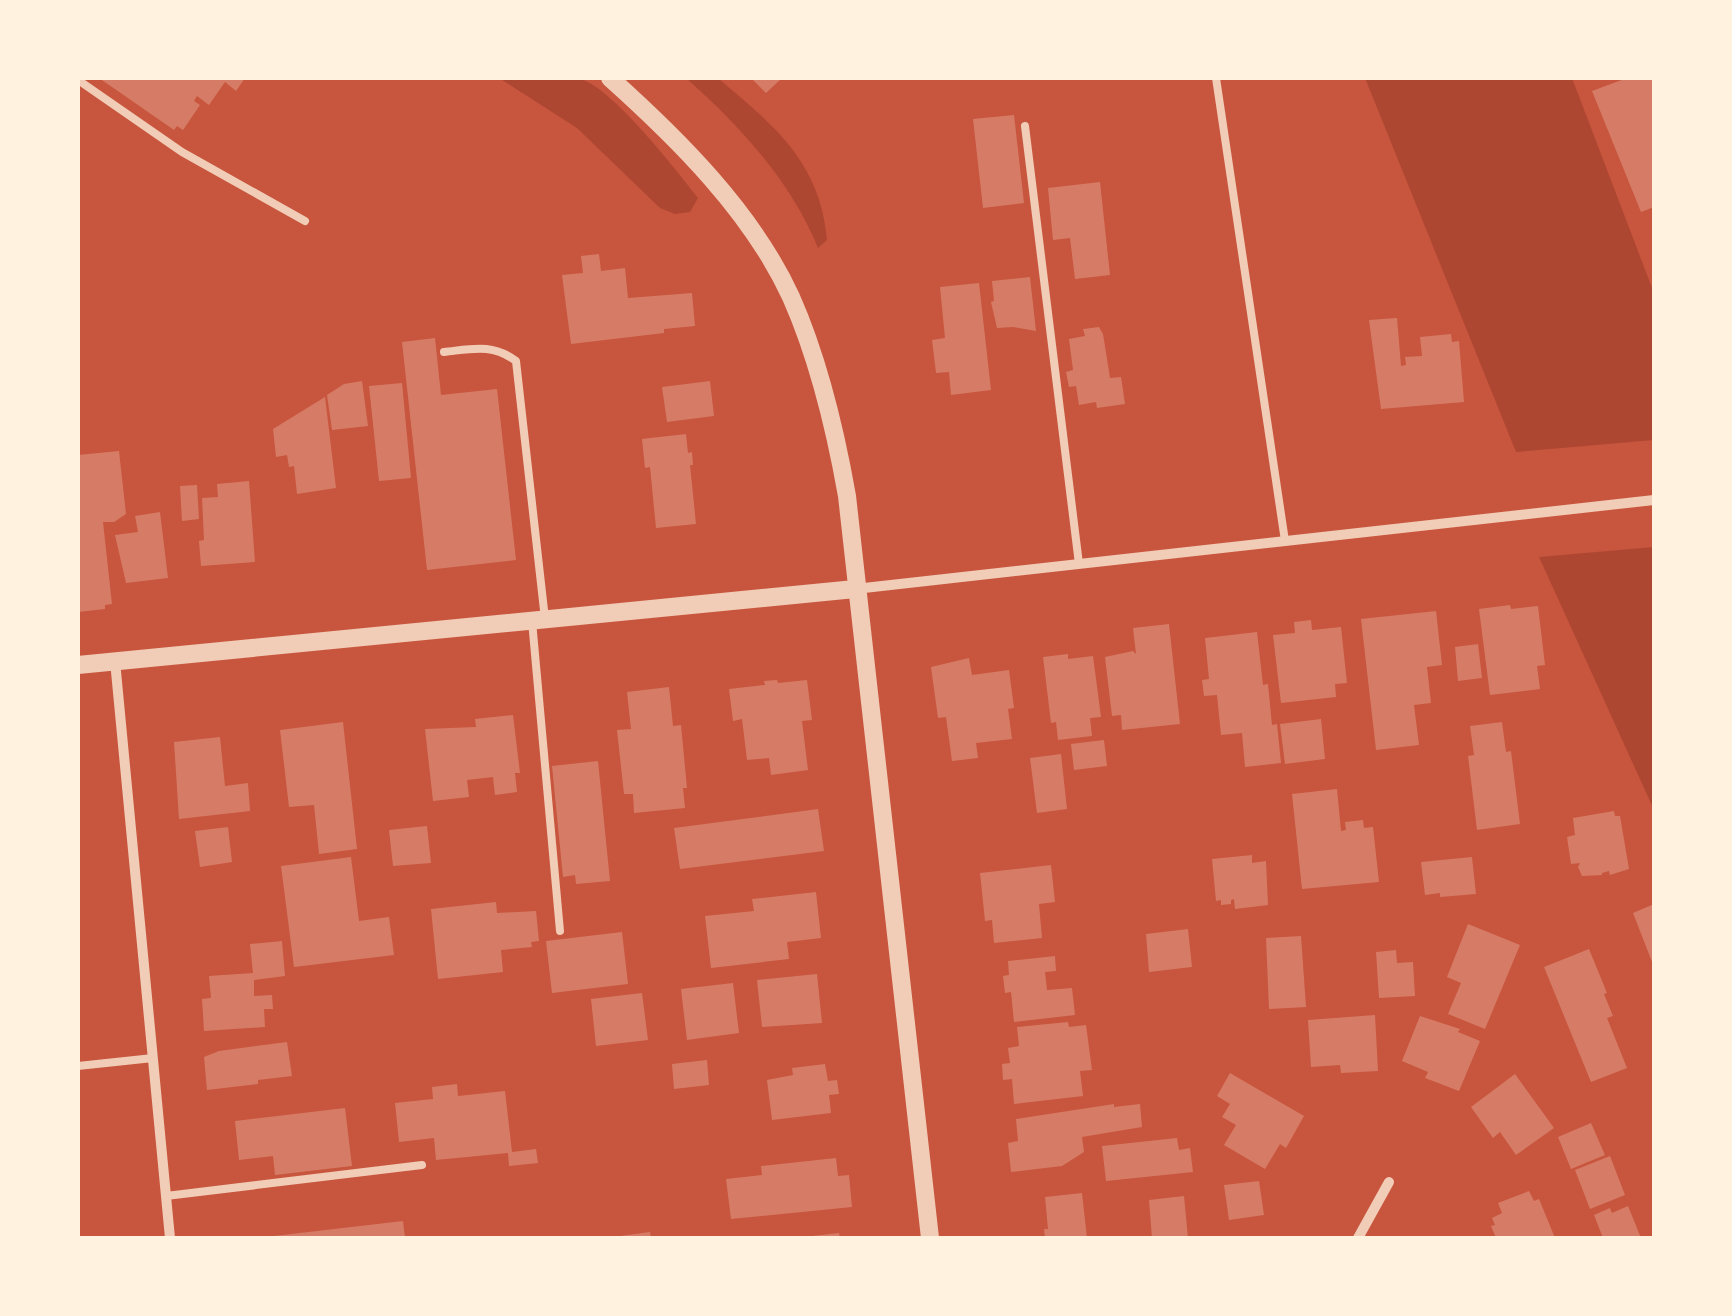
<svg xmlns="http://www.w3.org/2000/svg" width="1732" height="1316" viewBox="0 0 1732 1316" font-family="Ubuntu,sans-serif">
<rect width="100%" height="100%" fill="#c8553d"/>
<!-- green -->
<path fill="#ae4732" d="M499 78C524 77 553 73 577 78 609 83 677 171 698 198L690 212 675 214 660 208 577 128Z
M686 78H718C774 126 820 161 827 240L818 248C791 181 739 125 686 78Z
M1365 78H1572L1654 293V440L1516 452Z
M1654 547V810L1539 557Z"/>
<!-- building -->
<path fill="#d67c66" d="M99 78H245L236 91 225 82 209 105 197 96 194 101 200 105 183 130 177 126 174 130Z
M751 78H782L766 93Z
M1627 78H1654V207L1641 212 1592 91Z
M1014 115 1024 203 983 208 973 119Z
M1100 182 1110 275 1075 279 1070 238 1053 240 1048 188Z
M599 254 601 271 625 268 628 298 692 293 695 326 664 329V333L571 344 562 275 583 273 581 256Z
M1030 277 1036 331 1013 327 997 328 991 302 994 301 992 281Z
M979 283 991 390 951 395 949 372 936 373 932 340 945 338 940 287Z
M1397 318 1401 366 1406 365 1405 357 1422 356 1420 337 1451 334 1452 342 1459 341 1464 402 1381 409 1369 320Z
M1099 327 1103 334 1110 378 1121 377 1125 404 1097 408 1096 402 1079 405 1076 386 1069 387 1066 372 1073 370 1069 339 1085 336 1083 329Z
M435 338 441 395 497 389 516 560 427 570 402 342Z
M362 381 368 426 332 430 327 395 344 384Z
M710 381 714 416 667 422 662 387Z
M402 383 411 478 379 481 369 386Z
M325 397 336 488 297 494 294 466 289 467 287 455 276 457 273 429Z
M686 434 688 453 692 452 693 465H690L696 524 656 528 650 467 645 468 642 439Z
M119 451 126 514 114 522H103L112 604 105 605V609L78 612V455Z
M249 481 255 562 201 566 199 541 204 540 202 498 218 497 217 484Z
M197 485 199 519 182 521 180 486Z
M160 512 168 578 126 583 115 535 138 532 135 516Z
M1510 605 1511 609 1538 606 1545 665 1537 666 1540 689 1490 695 1479 609Z
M1436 611 1442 665 1427 667 1431 703 1414 705 1419 745 1376 750 1361 619Z
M1311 620 1312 630 1341 627 1347 683 1335 684 1336 697 1281 703 1273 635 1295 633 1294 622Z
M1169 624 1180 724 1122 730 1121 715 1112 716 1105 657 1133 651 1136 654 1133 628Z
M1257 632 1263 685 1268 684 1272 725 1277 724 1281 763 1245 767 1242 733 1221 735 1217 695 1204 696 1202 680 1209 679 1205 638Z
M1478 644 1482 678 1458 681 1455 647Z
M1068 654V659L1093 656 1101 717 1090 718 1092 736 1058 740 1056 722 1051 723 1043 657Z
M969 658 972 675 1009 670 1014 708 1008 709 1012 739 976 743 978 758 952 761 946 717 938 718 931 667Z
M777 680 778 683 807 680 812 720 802 721 808 770 771 775 769 758 747 760 742 719 733 721 729 689 765 685 764 681Z
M669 687 673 726 681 725 687 788H683L685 808 634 813 633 794H624L617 730 631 729 627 692Z
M513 715 520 773H515L517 792 495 795 493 777 467 780 469 797 433 801 425 729 476 727 475 719Z
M1321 719 1325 759 1285 764 1280 724Z
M343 722 357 849 319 854 314 805 289 807 280 730Z
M1502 722 1506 752 1511 751 1520 824 1477 830 1468 756 1474 755 1470 726Z
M220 737 225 786 248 783 250 811 179 819 174 742Z
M1104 740 1107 766 1074 770 1071 744Z
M1061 754 1067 809 1037 813 1030 758Z
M598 761 610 881 576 884 575 875 563 877 552 766Z
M1337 789 1341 831 1346 830 1345 822 1363 820 1364 828 1373 827 1379 882 1302 889 1292 794Z
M818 809 824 851 680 869 674 828Z
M1614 811 1615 816H1620L1629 869 1610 875 1609 871 1602 873V875L1582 876 1578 867 1580 863 1571 864 1567 837 1575 835 1573 818Z
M427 826 431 863 393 866 389 830Z
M228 827 232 862 200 867 195 831Z
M1252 855V863L1266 861 1268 905 1235 909 1234 899 1231 900V904L1221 905V900L1216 901 1212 859Z
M351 857 359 921 389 917 394 955 294 967 281 866Z
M1472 857 1476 894 1440 897V893L1425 895 1421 862Z
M1051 865 1055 902 1039 904 1042 938 994 943 992 920 985 921 980 873Z
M816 892 821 938 787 942 789 959 711 968 705 916 754 911 752 899Z
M496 902 497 913 536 911 539 941 531 942 532 947 501 950 503 972 438 979 431 909Z
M1654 904V967L1633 913Z
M1468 924 1520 945 1485 1029 1448 1014 1461 983 1447 977Z
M1188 929 1192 967 1149 972 1146 934Z
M622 932 628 984 552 993 546 941Z
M1301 936 1306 1007 1269 1009 1266 938Z
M282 941 285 976 254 980V996L272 995 273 1009H264L265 1027 204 1031 202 999 211 998 209 976 253 973 250 944Z
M1589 949 1607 993 1604 994 1613 1016 1607 1018 1627 1068 1591 1082 1544 967Z
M1396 950 1397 963 1413 962 1415 996 1379 998 1376 952Z
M1055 956 1056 971 1045 972 1047 990 1072 988 1075 1015 1014 1022 1011 992 1005 993 1003 976 1009 975 1008 961Z
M817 974 822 1023 762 1027 757 980Z
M733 983 739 1033 687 1040 681 989Z
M642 993 648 1040 596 1046 591 999Z
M1375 1015 1378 1071 1341 1073 1340 1065 1311 1067 1308 1020Z
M1420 1016 1460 1029 1458 1032 1480 1041 1459 1091 1425 1078 1428 1072 1402 1061Z
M1068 1022 1069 1027 1086 1025 1092 1070 1080 1071 1083 1096 1014 1104 1012 1079 1003 1080 1002 1064 1010 1063 1008 1048 1019 1046 1017 1027Z
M287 1042 292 1076 258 1080V1084L207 1090 204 1057 219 1051Z
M707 1060 709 1085 674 1089 672 1064Z
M825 1064 828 1081 837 1080 839 1094 829 1095 831 1113 772 1120 767 1080 793 1075 792 1068Z
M1230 1073 1304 1116 1286 1148 1280 1144 1265 1169 1224 1145 1236 1125 1222 1117 1230 1104 1217 1096Z
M1515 1074 1554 1128 1516 1155 1500 1132 1493 1138 1471 1107Z
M457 1084 458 1096 505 1091 512 1152 536 1149 538 1163 509 1166 508 1153 436 1160 434 1138 399 1142 395 1103 433 1099 432 1087Z
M1114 1104V1107L1140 1104 1142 1127 1082 1137 1084 1152 1062 1166 1011 1172 1008 1143 1018 1141 1016 1119Z
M345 1108 352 1166 275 1175 273 1156 239 1160 235 1121Z
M1591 1123 1605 1155 1571 1169 1558 1137Z
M1177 1138 1179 1150 1190 1148 1193 1172 1106 1181 1102 1146Z
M1610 1156 1625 1195 1590 1209 1575 1170Z
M836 1158 838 1176 849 1175 852 1207 731 1219 726 1179 762 1175 761 1166Z
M1259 1181 1264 1215 1229 1220 1224 1185Z
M1529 1191 1534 1201 1539 1199 1555 1238H1496L1491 1226 1495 1225 1492 1218 1502 1213 1498 1203Z
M1082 1193 1087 1238H1045L1044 1229H1048L1045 1197Z
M1184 1196 1188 1238H1152L1149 1200Z
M1628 1206 1641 1238H1603L1594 1215 1610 1208 1612 1213Z
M403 1221 405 1238H274V1236Z
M650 1232 651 1238H620V1236Z
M839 1233 840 1238H812V1236Z"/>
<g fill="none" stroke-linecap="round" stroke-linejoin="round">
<!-- service -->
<path stroke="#f1ccb7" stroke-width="8" d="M1216 78 1285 541
M78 80 182 152 305 221
M1025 126 1079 564
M444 352C472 349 492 343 516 361L545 619
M532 621 560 931
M78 1066 153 1058
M166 1196 422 1165"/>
<!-- minor -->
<path stroke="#f1ccb7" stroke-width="10" d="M855 589 1654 500
M115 661 170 1238
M1358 1238 1389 1182"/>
<!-- tertiary -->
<path stroke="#f1ccb7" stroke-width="18" d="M610 78C678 139 752 212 791 297 819 360 835 428 847 496L930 1238
M78 665 855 589"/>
</g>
<!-- border -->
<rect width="1732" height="1316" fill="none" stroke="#fff3e0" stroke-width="160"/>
</svg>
